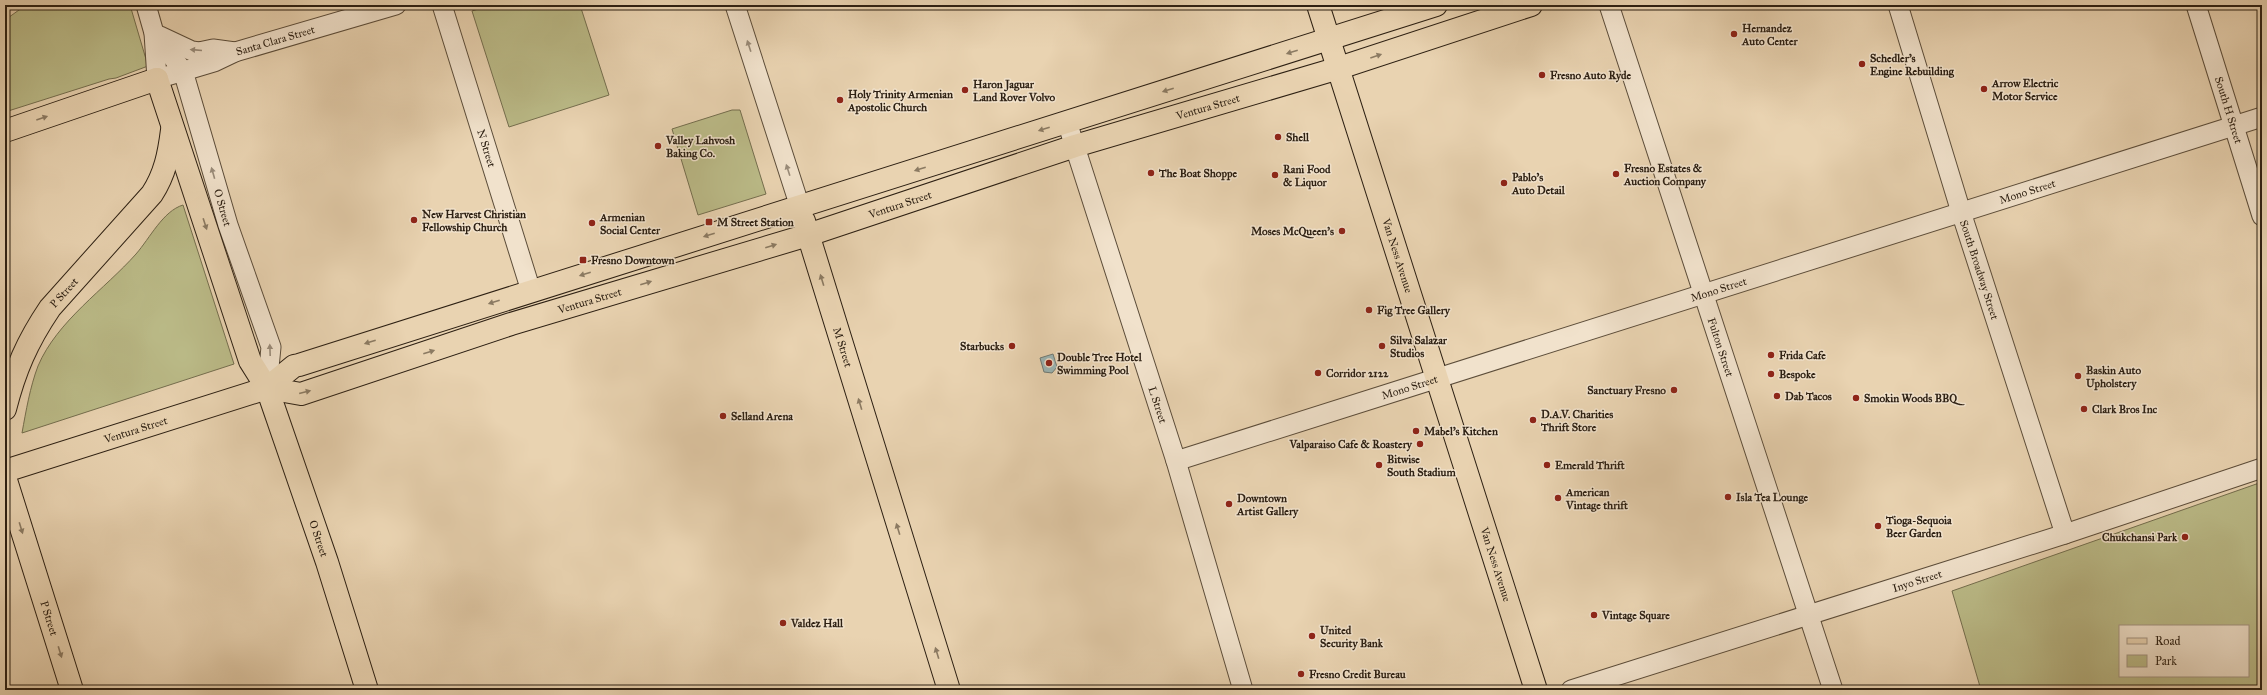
<svg xmlns="http://www.w3.org/2000/svg" width="2267" height="695" viewBox="0 0 2267 695" font-family="'IM FELL Great Primer',serif">
<rect width="100%" height="100%" fill="#e9d3b1"/>
<filter id="stains"><feTurbulence type="fractalNoise" baseFrequency=".005" numOctaves="4"/><feColorMatrix values="0 0 0 0 .2 0 0 0 0 .09 0 0 0 0 .02 0 0 0 .5 -.17"/></filter>
<radialGradient id="worn" r=".72"><stop offset=".6" stop-color="#630" stop-opacity="0"/><stop offset="1" stop-color="#630" stop-opacity=".3"/></radialGradient>
<!-- green -->
<path fill="#bb8" stroke="#746e4e" fill-rule="evenodd" d="M26 5H130L148 66 116 78 109 79 5 112V20Z
M491 5H580L609 95 509 127 472 11Z
M732 110H740L766 194 698 215 672 129Z
M183 205 234 364 22 433C26 411 30 387 38 366 57 321 105 289 136 254 150 238 163 211 183 205Z
M2262 482V690H1981L1952 591ZM2120 626H2248V676H2120Z"/>
<!-- water -->
<path fill="#9bb6b6" stroke="#6f7a75" d="M1053 354 1057 367 1052 373 1044 372 1040 358Z"/>
<g fill="none" stroke-linecap="round" stroke-linejoin="round">
<defs>
<g id="minor">
<path id="s1" d="M146 5 154 33 157 79 214 62 235 52 396 5"/>
<path id="s2" d="M442 5 531 291"/>
<path d="M735 5 800 207"/>
<path id="s3" d="M1609 5 1833 690"/>
<path id="s4" d="M1898 5 1961 212 2065 534"/>
<path id="s5" d="M2196 5 2262 216"/>
<path id="s6" d="M154 33 183 71 228 225 271 347 267 388"/>
<path d="M160 36 192 51 199 52 213 49 235 52"/>
<path id="s7" d="M1067 122 1176 461 1243 690"/>
<path id="s8" d="M1176 461 2262 117"/>
<path id="s9" d="M1571 690 2065 534 2262 468"/>
</g>
<g id="major">
<path id="s10" d="M1318 5 1536 690"/>
<path id="s11" d="M157 79 250 361 267 388 327 562 367 690"/>
<path id="s12" d="M804 221 949 690"/>
<path id="s13" d="M267 388 301 394 511 324 808 235 1075 146 1339 68 1531 5"/>
<path id="s14" d="M5 409C15 370 27 342 50 308L152 194C165 174 169 154 172 130"/>
<path id="s15" d="M5 471 267 388 294 366 299 365C678 244 1058 127 1436 5"/>
<path id="s16" d="M5 477 72 690"/>
</g>
<path id="highway" d="M5 131 157 79"/>
</defs>
<!-- minor casing -->
<use href="#minor" stroke="#5c4d3a" stroke-width="21"/>
<!-- major casing -->
<use href="#major" stroke="#2d2013" stroke-width="24"/>
<!-- highway casing -->
<use href="#highway" stroke="#2d2013" stroke-width="24"/>
<!-- minor -->
<use href="#minor" stroke="#f1e2cc" stroke-width="19"/>
<!-- major -->
<use href="#major" stroke="#e9d3b1" stroke-width="22"/>
<!-- highway -->
<use href="#highway" stroke="#e9d3b1" stroke-width="22"/>
</g>
<!-- one-way arrows -->
<defs><path id="oneway-solid" d="M-6-.8H1V-3.2L6.5 0L1 3.2V.8H-6Z"/></defs>
<g fill="#998b79">
<use href="#oneway-solid" transform="translate(749 46) rotate(-108)"/>
<use href="#oneway-solid" transform="translate(196 50) rotate(-175)"/>
<use href="#oneway-solid" transform="translate(788 170) rotate(-108)"/>
<use href="#oneway-solid" transform="translate(213 173) rotate(-106)"/>
<use href="#oneway-solid" transform="translate(270 350) rotate(-92)"/>
</g>
<g fill="#8b7a62">
<use href="#oneway-solid" transform="translate(1292 52) rotate(163)"/>
<use href="#oneway-solid" transform="translate(1376 56) rotate(-19)"/>
<use href="#oneway-solid" transform="translate(1168 90) rotate(163)"/>
<use href="#oneway-solid" transform="translate(42 118) rotate(-19)"/>
<use href="#oneway-solid" transform="translate(1044 129) rotate(162)"/>
<use href="#oneway-solid" transform="translate(920 169) rotate(163)"/>
<use href="#oneway-solid" transform="translate(205 224) rotate(72)"/>
<use href="#oneway-solid" transform="translate(709 235) rotate(163)"/>
<use href="#oneway-solid" transform="translate(771 246) rotate(-17)"/>
<use href="#oneway-solid" transform="translate(585 274) rotate(163)"/>
<use href="#oneway-solid" transform="translate(822 280) rotate(-107)"/>
<use href="#oneway-solid" transform="translate(646 283) rotate(-17)"/>
<use href="#oneway-solid" transform="translate(494 302) rotate(162)"/>
<use href="#oneway-solid" transform="translate(370 342) rotate(162)"/>
<use href="#oneway-solid" transform="translate(429 352) rotate(-18)"/>
<use href="#oneway-solid" transform="translate(305 392) rotate(-14)"/>
<use href="#oneway-solid" transform="translate(860 404) rotate(-107)"/>
<use href="#oneway-solid" transform="translate(21 528) rotate(73)"/>
<use href="#oneway-solid" transform="translate(898 529) rotate(-107)"/>
<use href="#oneway-solid" transform="translate(60 652) rotate(73)"/>
<use href="#oneway-solid" transform="translate(937 653) rotate(-107)"/>
</g>
<!-- markers -->
<g fill="#8f2418" stroke="#f1e2cc" stroke-width="1.5">
<circle cx="1734" cy="34" r="4"/>
<circle cx="1862" cy="64" r="4"/>
<circle cx="1542" cy="75" r="4"/>
<circle cx="1984" cy="89" r="4"/>
<circle cx="965" cy="90" r="4"/>
<circle cx="840" cy="100" r="4"/>
<circle cx="1278" cy="137" r="4"/>
<circle cx="658" cy="146" r="4"/>
<circle cx="1151" cy="173" r="4"/>
<circle cx="1616" cy="174" r="4"/>
<circle cx="1275" cy="175" r="4"/>
<circle cx="1504" cy="183" r="4"/>
<circle cx="414" cy="220" r="4"/>
<rect x="705" y="218" width="8" height="8" rx="2"/>
<circle cx="592" cy="223" r="4"/>
<circle cx="1342" cy="231" r="4"/>
<rect x="579" y="256" width="8" height="8" rx="2"/>
<circle cx="1369" cy="310" r="4"/>
<circle cx="1012" cy="346" r="4"/>
<circle cx="1382" cy="346" r="4"/>
<circle cx="1771" cy="355" r="4"/>
<circle cx="1049" cy="363" r="4"/>
<circle cx="1318" cy="373" r="4"/>
<circle cx="1771" cy="374" r="4"/>
<circle cx="2078" cy="376" r="4"/>
<circle cx="1674" cy="390" r="4"/>
<circle cx="1777" cy="396" r="4"/>
<circle cx="1856" cy="398" r="4"/>
<circle cx="2084" cy="409" r="4"/>
<circle cx="723" cy="416" r="4"/>
<circle cx="1533" cy="420" r="4"/>
<circle cx="1416" cy="431" r="4"/>
<circle cx="1420" cy="444" r="4"/>
<circle cx="1379" cy="465" r="4"/>
<circle cx="1547" cy="465" r="4"/>
<circle cx="1728" cy="497" r="4"/>
<circle cx="1558" cy="498" r="4"/>
<circle cx="1229" cy="504" r="4"/>
<circle cx="1878" cy="526" r="4"/>
<circle cx="2185" cy="537" r="4"/>
<circle cx="1594" cy="615" r="4"/>
<circle cx="783" cy="623" r="4"/>
<circle cx="1312" cy="636" r="4"/>
<circle cx="1301" cy="674" r="4"/>
</g>
<g text-anchor="middle" dominant-baseline="central" stroke-width="3" stroke-linejoin="round" paint-order="stroke">
<!-- poi labels -->
<g font-size="11" font-weight="bold" fill="#2d2013" stroke="#f1e2cc" text-anchor="start">
<text x="1742" y="28">Hernandez<tspan x="1742" dy="13">Auto Center</tspan></text>
<text x="1870" y="58">Schedler's<tspan x="1870" dy="13">Engine Rebuilding</tspan></text>
<text x="1550" y="75">Fresno Auto Ryde</text>
<text x="1992" y="83">Arrow Electric<tspan x="1992" dy="13">Motor Service</tspan></text>
<text x="973" y="84">Haron Jaguar<tspan x="973" dy="13">Land Rover Volvo</tspan></text>
<text x="848" y="94">Holy Trinity Armenian<tspan x="848" dy="13">Apostolic Church</tspan></text>
<text x="1286" y="137">Shell</text>
<text x="666" y="140">Valley Lahvosh<tspan x="666" dy="13">Baking Co.</tspan></text>
<text x="1624" y="168">Fresno Estates &amp;<tspan x="1624" dy="13">Auction Company</tspan></text>
<text x="1283" y="169">Rani Food<tspan x="1283" dy="13">&amp; Liquor</tspan></text>
<text x="1159" y="173">The Boat Shoppe</text>
<text x="1512" y="177">Pablo's<tspan x="1512" dy="13">Auto Detail</tspan></text>
<text x="422" y="214">New Harvest Christian<tspan x="422" dy="13">Fellowship Church</tspan></text>
<text x="600" y="217">Armenian<tspan x="600" dy="13">Social Center</tspan></text>
<text x="717" y="222">M Street Station</text>
<text x="1334" y="231" text-anchor="end">Moses McQueen's</text>
<text x="591" y="260">Fresno Downtown</text>
<text x="1377" y="310">Fig Tree Gallery</text>
<text x="1390" y="340">Silva Salazar<tspan x="1390" dy="13">Studios</tspan></text>
<text x="1004" y="346" text-anchor="end">Starbucks</text>
<text x="1779" y="355">Frida Cafe</text>
<text x="1057" y="357">Double Tree Hotel<tspan x="1057" dy="13">Swimming Pool</tspan></text>
<text x="2086" y="370">Baskin Auto<tspan x="2086" dy="13">Upholstery</tspan></text>
<text x="1326" y="373">Corridor 2122</text>
<text x="1779" y="374">Bespoke</text>
<text x="1666" y="390" text-anchor="end">Sanctuary Fresno</text>
<text x="1785" y="396">Dab Tacos</text>
<text x="1864" y="398">Smokin Woods BBQ</text>
<text x="2092" y="409">Clark Bros Inc</text>
<text x="1541" y="414">D.A.V. Charities<tspan x="1541" dy="13">Thrift Store</tspan></text>
<text x="731" y="416">Selland Arena</text>
<text x="1424" y="431">Mabel's Kitchen</text>
<text x="1412" y="444" text-anchor="end">Valparaiso Cafe &amp; Roastery</text>
<text x="1387" y="459">Bitwise<tspan x="1387" dy="13">South Stadium</tspan></text>
<text x="1555" y="465">Emerald Thrift</text>
<text x="1566" y="492">American<tspan x="1566" dy="13">Vintage thrift</tspan></text>
<text x="1736" y="497">Isla Tea Lounge</text>
<text x="1237" y="498">Downtown<tspan x="1237" dy="13">Artist Gallery</tspan></text>
<text x="1886" y="520">Tioga-Sequoia<tspan x="1886" dy="13">Beer Garden</tspan></text>
<text x="2177" y="537" text-anchor="end">Chukchansi Park</text>
<text x="1602" y="615">Vintage Square</text>
<text x="791" y="623">Valdez Hall</text>
<text x="1320" y="630">United<tspan x="1320" dy="13">Security Bank</tspan></text>
<text x="1309" y="674">Fresno Credit Bureau</text>
</g>
<!-- street labels -->
<g font-size="11" fill="#2d2013" stroke="#f1e2cc">
<text stroke="none"><textPath href="#s1" startOffset="200">Santa Clara Street</textPath></text>
<text stroke="none"><textPath href="#s13" startOffset="986">Ventura Street</textPath></text>
<text stroke="none"><textPath href="#s5" startOffset="110">South H Street</textPath></text>
<text stroke="none"><textPath href="#s2" startOffset="150">N Street</textPath></text>
<text stroke="none"><textPath href="#s8" startOffset="893">Mono Street</textPath></text>
<text stroke="none"><textPath href="#s13" startOffset="663">Ventura Street</textPath></text>
<text stroke="none"><textPath href="#s6" startOffset="190">O Street</textPath></text>
<text stroke="none"><textPath href="#s10" startOffset="263">Van Ness Avenue</textPath></text>
<text stroke="none"><textPath href="#s4" startOffset="277">South Broadway Street</textPath></text>
<text stroke="none"><textPath href="#s8" startOffset="569">Mono Street</textPath></text>
<text stroke="none"><textPath href="#s14" startOffset="132">P Street</textPath></text>
<text stroke="none"><textPath href="#s13" startOffset="338">Ventura Street</textPath></text>
<text stroke="none"><textPath href="#s12" startOffset="132">M Street</textPath></text>
<text stroke="none"><textPath href="#s3" startOffset="360">Fulton Street</textPath></text>
<text stroke="none"><textPath href="#s8" startOffset="245">Mono Street</textPath></text>
<text stroke="none"><textPath href="#s7" startOffset="297">L Street</textPath></text>
<text stroke="none"><textPath href="#s15" startOffset="137">Ventura Street</textPath></text>
<text stroke="none"><textPath href="#s11" startOffset="488">O Street</textPath></text>
<text stroke="none"><textPath href="#s10" startOffset="587">Van Ness Avenue</textPath></text>
<text stroke="none"><textPath href="#s9" startOffset="363">Inyo Street</textPath></text>
<text stroke="none"><textPath href="#s16" startOffset="148">P Street</textPath></text>
</g>
</g>
<!-- margin -->
<rect width="2267" height="695" fill="none" stroke="#e9d3b1" stroke-width="20"/>
<rect x="6" y="6" width="2255" height="683" fill="none" stroke="#2d2013" stroke-width="2"/>
<rect x="10" y="10" width="2247" height="675" fill="none" stroke="#2d2013"/>
<!-- legend -->
<rect x="2119" y="625" width="130" height="52" fill="#f1e2cc" stroke="#a39482"/>
<rect x="2127" y="638" width="20" height="6" fill="#e9d3b1" stroke="#a39482"/>
<text x="2155" y="645" font-size="12" fill="#2d2013">Road</text>
<rect x="2127" y="655" width="20" height="12" fill="#bbbb88" stroke="#a39482"/>
<text x="2155" y="665" font-size="12" fill="#2d2013">Park</text>
<rect width="100%" height="100%" filter="url(#stains)"/>
<rect width="100%" height="100%" fill="url(#worn)"/>
</svg>
